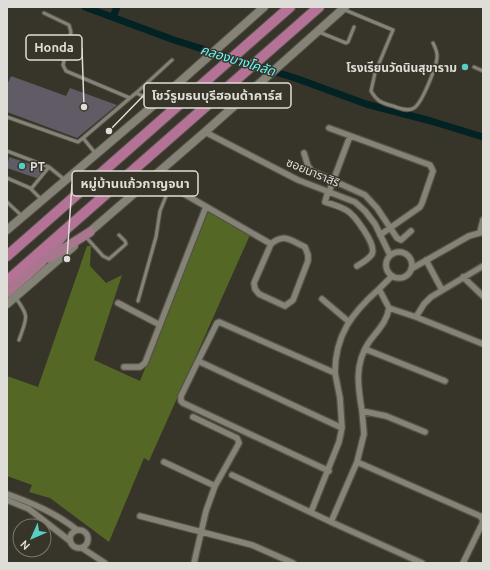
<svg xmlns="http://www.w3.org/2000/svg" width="490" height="570" viewBox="0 0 490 570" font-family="Ubuntu,'Noto Sans Thai',sans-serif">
<rect width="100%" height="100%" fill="#37342a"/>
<!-- green -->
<path fill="#556725" d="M208 212 250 235 149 461 144 458 109 542 50 498 29 492 32 485 7 476V376L38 387 87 246H91L90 266 106 283 122 275 94 360 140 381Z"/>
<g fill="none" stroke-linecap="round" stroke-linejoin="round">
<!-- canal -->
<path stroke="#022223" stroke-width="7" d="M85 7 174 40 298 79 366 104 431 121 483 137
M113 17 117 7"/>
</g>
<!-- building -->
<path fill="#605b65" d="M11 76 66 96 70 88 117 105 77 138 7 112V85Z
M9 157 43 168 39 179 7 168Z"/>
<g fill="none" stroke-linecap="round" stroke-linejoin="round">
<defs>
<path id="service" d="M345 10 393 30 375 73 371 91C377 101 381 103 393 106 399 108 408 112 414 108 422 103 438 64 437 55 437 51 435 47 433 43
M44 13 69 25 71 32 63 65 66 71 130 98 136 93 143 96 155 104
M319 32 346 43 348 42 354 27
M474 67 483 71
M136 93 172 60
M7 117 78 142 83 138 96 154
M83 138 130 98
M7 151 49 167 65 180
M7 178 30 188 42 200
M31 189 49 167
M7 202 22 216
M85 236 103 256 109 259 126 244 125 241 119 235
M15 297C30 317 27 317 19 340
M138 301 156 237 160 211 170 186"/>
<path id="minor" d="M329 128 430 165 433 171 422 203 420 207 380 235
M205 132 298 180 355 202 365 211 375 224 390 255
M304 153 308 166 312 171 365 195 377 208 397 238 401 240 411 231
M153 176 271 244 254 283 255 289 259 294 285 306 293 300 308 261V255L305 247C290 240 284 233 271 244
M328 191 325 202C332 204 339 206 346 210 354 214 377 245 372 254 369 259 362 263 357 266
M329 192 350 136
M480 232 483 220
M386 265a13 13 0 1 1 26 0a13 13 0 1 1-26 0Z
M426 260 442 290
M411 269 469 236 483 232
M392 276 379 289 389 308 416 317 483 344
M463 277 483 296
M322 299 348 321
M118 303 160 325
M389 308C387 322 377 331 369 342 354 364 358 387 362 411L386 416 425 432
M416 317 424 304 431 297 483 266
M365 349 445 381
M198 361 181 396V401L183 403 329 471
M124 367H140L145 363 206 207
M335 373 340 398 342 428
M362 411 364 434 357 462 480 516 483 520 482 524 463 563
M193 417 237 438 239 443 215 486 206 511 194 563
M164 462 215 486
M357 462 331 522 422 563
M232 475 331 522
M7 494C32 503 56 513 77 530
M7 500 29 509 70 541
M311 512 339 442 342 428 198 361 217 323 219 322 335 373C335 335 352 313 379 289
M140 516 252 545 293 563
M70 539a9 9 0 1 1 18 0a9 9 0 1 1-18 0Z
M82 548 105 563"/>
<path id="secondary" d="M7 230 155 104 264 7
M86 235 205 132 345 7
M7 304 74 246"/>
<path id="primary" d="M49 258 90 232
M7 293 41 263 63 236"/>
<path id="trunk" d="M7 256 290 7
M7 281 319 7"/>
</defs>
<!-- service casing -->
<use href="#service" stroke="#545249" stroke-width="5"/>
<!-- minor casing -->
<use href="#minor" stroke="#545249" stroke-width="8"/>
<!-- secondary casing -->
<use href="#secondary" stroke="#545249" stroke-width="10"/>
<!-- primary casing -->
<use href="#primary" stroke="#545249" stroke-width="11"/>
<!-- trunk casing -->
<use href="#trunk" stroke="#545249" stroke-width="12"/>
<!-- service -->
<use href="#service" stroke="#858276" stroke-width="3"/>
<!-- minor -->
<use href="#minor" stroke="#858276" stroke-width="5.5"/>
<!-- secondary -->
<use href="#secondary" stroke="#858276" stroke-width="8"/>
<!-- primary -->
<use href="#primary" stroke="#a8778e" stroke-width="9"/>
<!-- trunk -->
<use href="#trunk" stroke="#b47396" stroke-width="10"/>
</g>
<!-- markers -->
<g fill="#56cec3" stroke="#37342a" stroke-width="1.5">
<circle cx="465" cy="67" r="4"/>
<circle cx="22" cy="166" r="4"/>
</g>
<g text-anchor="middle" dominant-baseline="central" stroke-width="3" stroke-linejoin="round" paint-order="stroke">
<!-- poi labels -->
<g font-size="12" font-weight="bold" fill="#dfddd7" stroke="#37342a" text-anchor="end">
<text x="457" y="67">โรงเรียนวัดนินสุขาราม</text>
<text x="30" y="166" text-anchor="start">PT</text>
</g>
<!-- street labels -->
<g font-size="12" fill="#dfddd7" stroke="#37342a">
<text transform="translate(313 172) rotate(23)">ซอยนาราสิริ</text>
</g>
<!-- water labels -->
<g font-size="13" font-style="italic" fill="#66f8f9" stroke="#37342a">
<text transform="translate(238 60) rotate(17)">คลองบางโคลัด</text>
</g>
</g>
<!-- callouts -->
<path fill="none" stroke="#dfddd7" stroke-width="1.5" d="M84 107L82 48M109 131L144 95M67 259L72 184"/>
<g fill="#dfddd7" stroke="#37342a" stroke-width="1.5">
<circle cx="84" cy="107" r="4"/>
<circle cx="109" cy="131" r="4"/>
<circle cx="67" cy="259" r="4"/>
</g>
<g fill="#37342a" stroke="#dfddd7" stroke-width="1.5">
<rect x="26" y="35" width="56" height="25" rx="4"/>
<rect x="144" y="83" width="147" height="25" rx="4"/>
<rect x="72" y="171" width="126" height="25" rx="4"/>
</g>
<g font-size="13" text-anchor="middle" font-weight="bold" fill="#dfddd7">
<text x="54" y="52">Honda</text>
<text x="217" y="100">โชว์รูมธนบุรีฮอนด้าคาร์ส</text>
<text x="135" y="188">หมู่บ้านแก้วกาญจนา</text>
</g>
<!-- border -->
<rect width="490" height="570" fill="none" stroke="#dfddd7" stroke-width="16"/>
<!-- north arrow -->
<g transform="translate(32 538) rotate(225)"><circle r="19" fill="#37342a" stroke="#7a786f"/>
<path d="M0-3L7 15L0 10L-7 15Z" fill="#56cec3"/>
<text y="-6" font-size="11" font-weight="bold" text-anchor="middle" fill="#dfddd7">N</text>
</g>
</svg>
